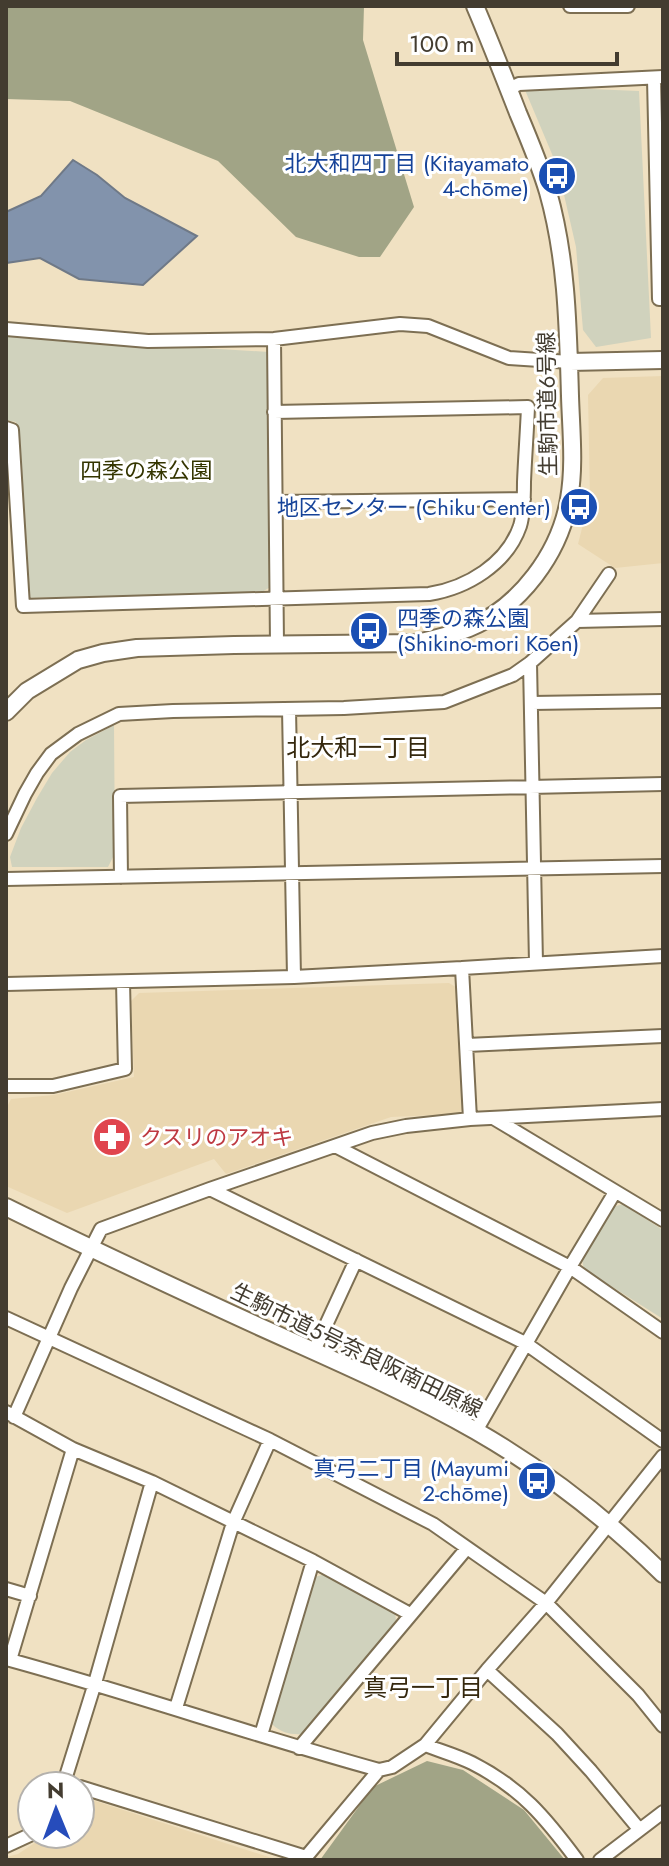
<svg xmlns="http://www.w3.org/2000/svg" width="669" height="1866" viewBox="0 0 669 1866" font-family="Jost,'Noto Sans JP',sans-serif">
<rect width="100%" height="100%" fill="#f0e1c2"/>
<!-- built -->
<path fill="#ead7b1" d="M663 376V563L615 568 578 544 590 497 588 395 603 378Z
M449 983 459 989 466 1106 458 1114 391 1117 226 1174 214 1159 67 1213 6 1186V1109L11 1099 54 1095 134 1077 131 1001 139 993Z
M80 1796 278 1860H6V1857L18 1854 39 1840 44 1834H80Z"/>
<!-- green -->
<path fill="#d0d2bd" d="M542 87 639 91 651 338 596 347 583 330 576 247 562 186 552 154 525 90Z
M6 336 269 352 272 586 262 592 29 598 16 422 6 420Z
M114 725 115 853 108 867H12L10 857 21 828 37 798 52 773 70 752 86 740Z
M623 1204 663 1230V1319L584 1269 582 1260 613 1207Z
M325 1574 395 1612 396 1621 304 1734C291 1735 281 1733 272 1724L315 1577Z"/>
<!-- forest -->
<path fill="#a1a486" d="M6 6H364L363 40 414 207 380 257H359L296 237 218 161 70 101 6 99Z
M427 1761 463 1770 524 1810 565 1860H320L373 1787Z"/>
<!-- water -->
<path fill="#8293ac" stroke="#6f7987" stroke-width="2" d="M73 160 97 175 125 198 197 236 143 285 79 279 40 258 6 263V212L41 196Z"/>
<g fill="none" stroke-linecap="round" stroke-linejoin="round">
<defs>
<path id="minor" d="M570 6H628
M654 79 659 299H663
M509 89 519 84 663 77
M6 329 148 341 274 339 400 324 428 326 509 358 570 362
M274 339 277 644
M6 428 12 430 23 606 429 594C467 588 507 564 520 526 524 513 524 496 524 482 525 457 527 432 528 407L274 412
M277 502 524 499
M577 621 609 574
M530 663 536 963
M532 703 663 701
M289 709 294 977
M6 834 25 794 37 773 51 754 78 734 119 714 173 711 344 708 444 702 513 675 530 663 577 621 663 619
M121 877 120 796 663 784
M6 879 663 866
M462 968 663 956
M6 984 294 977 462 968 470 1119
M467 1045 663 1036
M6 1086H53L125 1069 123 982
M495 1119 663 1220
M335 1146 570 1267 663 1332
M210 1189 525 1343 663 1441
M6 1318 270 1440 433 1524 546 1603 638 1695 663 1726
M314 1351 356 1260
M6 1412 73 1449 152 1482 313 1561 410 1614
M14 1417 71 1288 101 1229 210 1189 372 1133 406 1126 470 1119 663 1109
M476 1431 570 1267 615 1192
M73 1449 10 1660C134 1694 255 1736 379 1770L392 1767 425 1745 487 1670 546 1603 663 1456
M6 1589 30 1596
M487 1670 557 1734 591 1771 639 1829
M176 1708 233 1523 270 1440
M261 1735 313 1561
M425 1745C441 1751 458 1756 472 1763 521 1788 545 1817 577 1860
M299 1748 467 1548
M63 1786 95 1683 152 1482
M80 1787 306 1857 379 1770
M6 1846 32 1834
M600 1860 663 1812"/>
<path id="tertiary" d="M570 362 663 360
M6 712 27 691 78 660 103 653 137 648 234 645 417 643C435 639 452 635 469 628 520 607 560 553 569 499 575 465 571 430 570 396 568 328 567 259 548 192 540 165 529 139 518 113 504 77 490 41 475 6
M6 1207C89 1248 173 1287 258 1326 331 1359 406 1391 476 1431 544 1470 607 1519 663 1574"/>
</defs>
<!-- minor casing -->
<use href="#minor" stroke="#7d6f53" stroke-width="16"/>
<!-- tertiary casing -->
<use href="#tertiary" stroke="#7d6f53" stroke-width="20"/>
<!-- minor -->
<use href="#minor" stroke="#fff" stroke-width="12"/>
<!-- tertiary -->
<use href="#tertiary" stroke="#fff" stroke-width="16"/>
</g>
<!-- icons -->
<defs>
<symbol id="bus-disc" viewBox="-11 -11 22 22"><circle r="9.5" fill="#1a4fb4" stroke="#fff"/><path d="M-5-6H5V4H4V6H2V4H-2V6H-4V4H-5ZM-3.5-4V0h7V-4ZM-3.5 1.2v1.5H-2V1.2ZM2 1.2v1.5H3.5V1.2Z" fill="#fff"/></symbol>
<symbol id="pharmacy-disc" viewBox="-11 -11 22 22"><circle r="9.5" fill="#e0444e" stroke="#fff"/><path d="M-2-6h4v4h4v4h-4v4h-4v-4h-4v-4h4Z" fill="#fff"/></symbol>
</defs>
<g fill-rule="evenodd">
<use href="#bus-disc" x="535" y="154" width="44" height="44"/>
<use href="#bus-disc" x="557" y="485" width="44" height="44"/>
<use href="#bus-disc" x="347" y="609" width="44" height="44"/>
<use href="#pharmacy-disc" x="90" y="1115" width="44" height="44"/>
<use href="#bus-disc" x="515" y="1459" width="44" height="44"/>
</g>
<g text-anchor="middle" dominant-baseline="central" stroke-width="6" stroke-linejoin="round" paint-order="stroke">
<!-- transit labels -->
<g font-size="22" fill="#164399" stroke="#fff" text-anchor="end">
<text x="529" y="163">北大和四丁目 (Kitayamato<tspan x="529" dy="25">4-chōme)</tspan></text>
<text x="551" y="507">地区センター (Chiku Center)</text>
<text x="397" y="618" text-anchor="start">四季の森公園<tspan x="397" dy="25">(Shikino-mori Kōen)</tspan></text>
<text x="509" y="1468">真弓二丁目 (Mayumi<tspan x="509" dy="25">2-chōme)</tspan></text>
</g>
<!-- street labels -->
<g font-size="22" fill="#433c30" stroke="#fff">
<text transform="translate(547 404) rotate(-91)">生駒市道6号線</text>
<text transform="translate(357 1350) rotate(26)">生駒市道5号奈良阪南田原線</text>
</g>
<!-- park labels -->
<g font-size="22" fill="#343500" stroke="#fff">
<text x="146" y="470">四季の森公園</text>
</g>
<!-- health labels -->
<g font-size="22" fill="#be3a42" stroke="#fff" text-anchor="start">
<text x="140" y="1137">クスリのアオキ</text>
</g>
<!-- neighbourhood labels -->
<g font-size="24" fill="#35280e" stroke="#fff">
<text x="358" y="747">北大和一丁目</text>
<text x="423" y="1687">真弓一丁目</text>
</g>
</g>
<!-- border -->
<rect width="669" height="1866" fill="none" stroke="#433c30" stroke-width="16"/>
<!-- north arrow -->
<g transform="translate(56 1810) rotate(359)"><circle r="38" fill="#ffffff" stroke="#b4b1ac" stroke-width="2"/>
<path d="M0-6L14 30L0 20L-14 30Z" fill="#264cbb"/>
<text y="-12" font-size="22" font-weight="bold" text-anchor="middle" fill="#433c30">N</text>
</g>
<!-- scale -->
<path d="M397 52v12h220v-12" fill="none" stroke="#433c30" stroke-width="4"/>
<text x="409" y="52" font-size="24" fill="#433c30" stroke="#ffffff" stroke-width="6" paint-order="stroke">100 m</text>
</svg>
